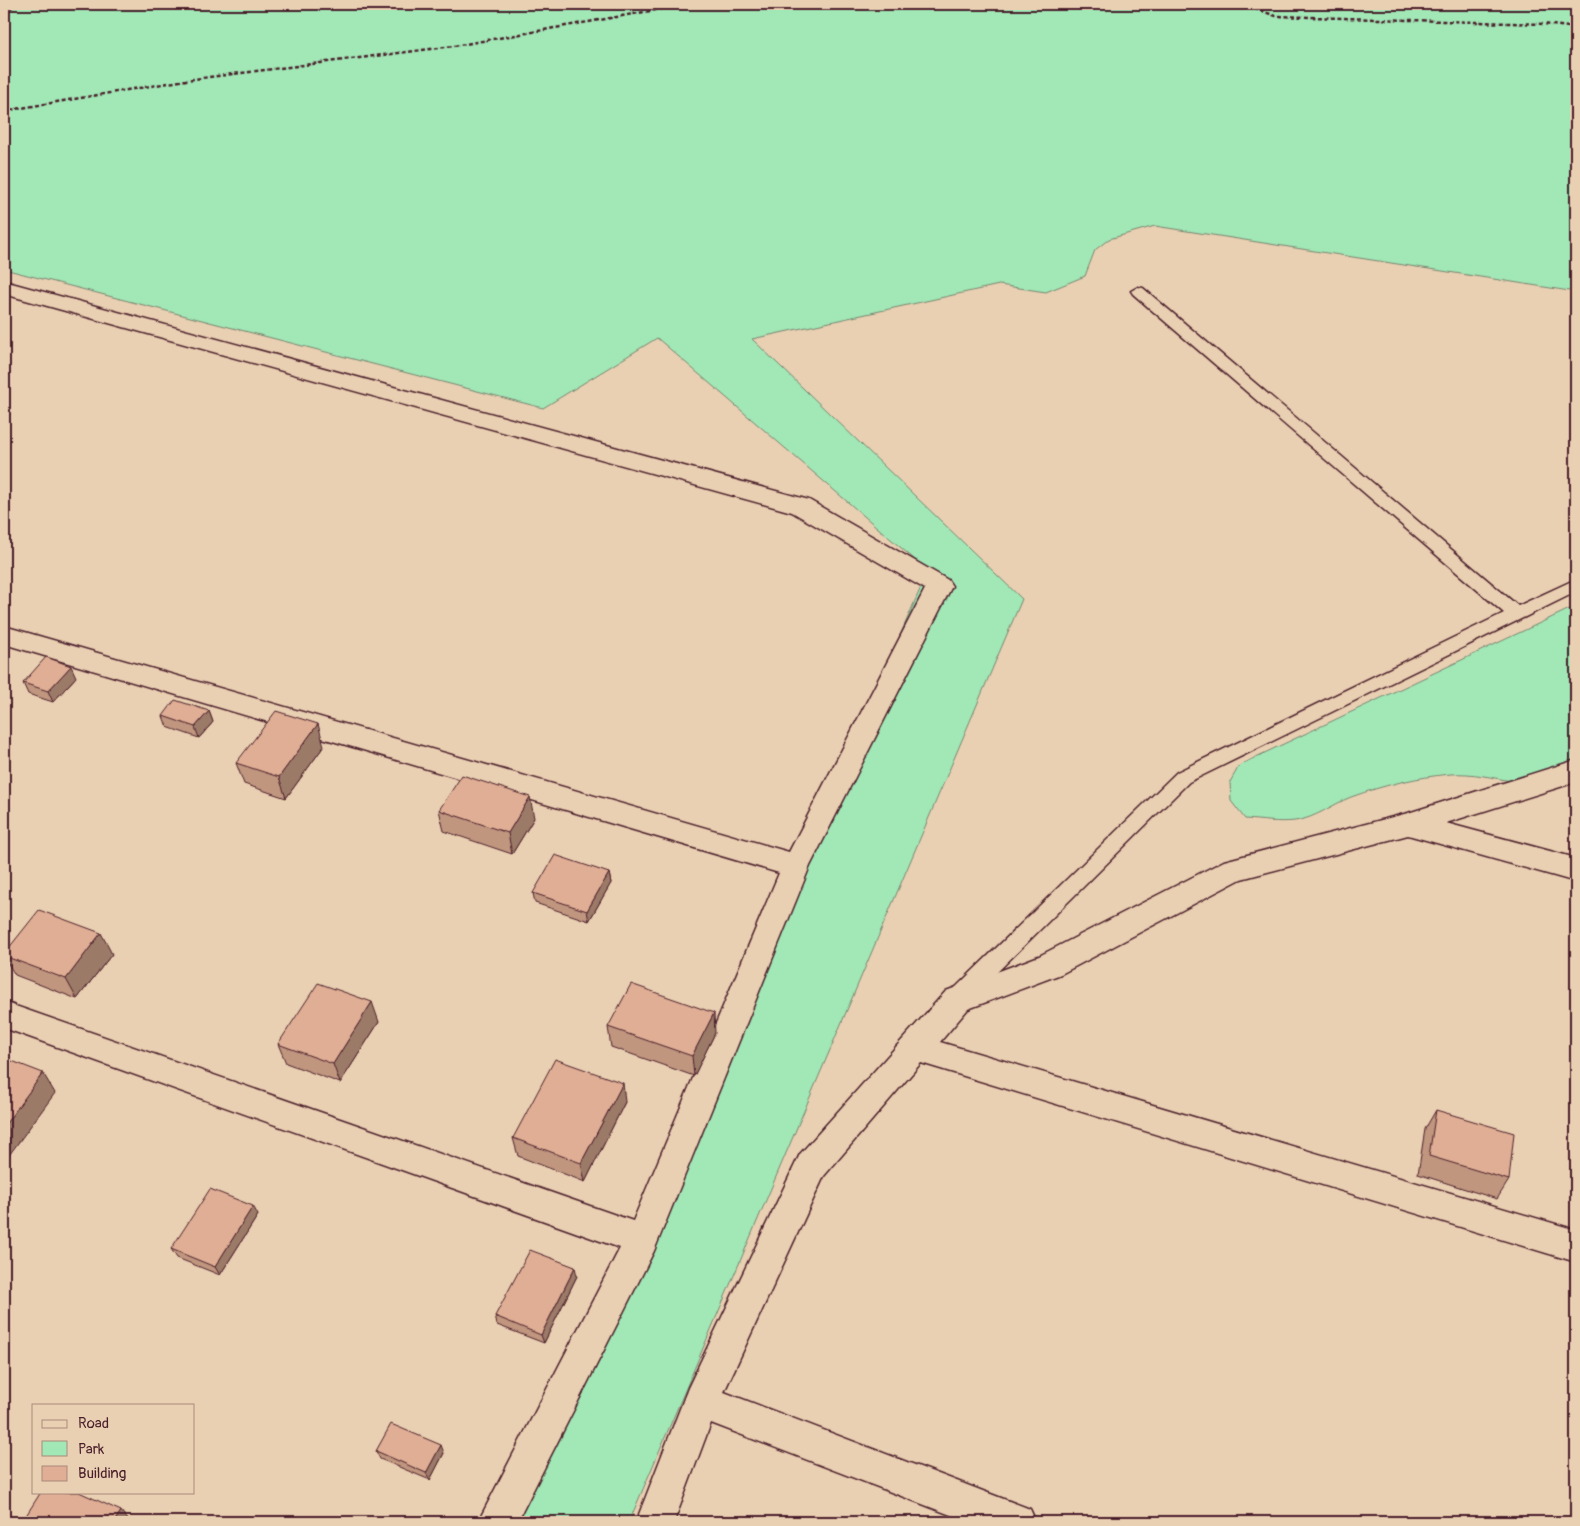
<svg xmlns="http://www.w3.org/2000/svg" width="1580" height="1526" viewBox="0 0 1580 1526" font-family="Pangolin,sans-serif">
<rect width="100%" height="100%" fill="#ead0b2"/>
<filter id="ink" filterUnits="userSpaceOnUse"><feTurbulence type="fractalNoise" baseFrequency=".02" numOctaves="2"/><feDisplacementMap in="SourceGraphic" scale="10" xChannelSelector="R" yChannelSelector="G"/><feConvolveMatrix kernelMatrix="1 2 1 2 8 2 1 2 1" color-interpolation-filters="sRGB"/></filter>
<g filter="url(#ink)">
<!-- green -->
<path fill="#a1e8b6" stroke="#768470" d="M4 4H1576V292L1155 226 1109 239 1095 250 1085 276 1046 292 999 285 752 339 1022 599 629 1522H514L928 571 657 338 543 408 4 269Z
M1576 606V781C1535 795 1493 771 1451 774 1417 777 1384 785 1351 797 1331 805 1316 818 1295 821 1279 823 1261 820 1245 819L1231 801 1230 782 1239 766 1256 757Z"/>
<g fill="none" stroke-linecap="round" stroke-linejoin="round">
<defs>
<path id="service" d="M1138 287 1143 288 1518 606 1576 579V592L1189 782 968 1001 961 1003 954 1001 951 995 954 989 1177 772 1504 613 1133 294 1131 291Z"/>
<path id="minor" d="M4 281 809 500 948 580 952 586 810 866 654 1251 517 1522H478L620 1248 4 1028V1002L633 1221 779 873 4 644V626L789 852 925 589 792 512 4 294Z
M1576 760V782L1446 823 1576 858V882L1408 835 1241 879 1061 974 968 1009 940 1042 1576 1230V1262L921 1063 824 1176 724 1392 1030 1509 1036 1522H969L711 1423 674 1522H636L688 1388 800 1154 946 991 1039 956 1224 861 1408 813Z"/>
</defs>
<!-- service casing -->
<use href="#service" stroke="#4a1f2b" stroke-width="3"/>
<!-- minor casing -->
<use href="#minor" stroke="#4a1f2b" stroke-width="3"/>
<!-- path -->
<path stroke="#4a1f2b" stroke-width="2.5" stroke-dasharray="4 2.5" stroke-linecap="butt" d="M1242 4 1276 16 1544 24 1576 28
M4 12 17 4
M4 111 186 80 454 46 689 4"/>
<!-- service -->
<use href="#service" fill="#ead0b2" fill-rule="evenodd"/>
<!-- minor -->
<use href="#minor" fill="#ead0b2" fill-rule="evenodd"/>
</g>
<!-- wall -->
<path fill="#c0967f" stroke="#4a1f2b" d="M76 677 53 702 28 694 23 683Z
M209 711 213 722 199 738 167 727 163 716Z
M324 746 286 798 244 784 236 763Z
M439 810 534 818 512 854 444 831Z
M609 873 611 883 589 921 535 903 533 893Z
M4 954H112L77 999 15 975 4 957Z
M379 1022 340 1083 286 1063 278 1044Z
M608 1027 715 1033 694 1076 611 1047Z
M625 1102 585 1182 518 1156 513 1138Z
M1436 1110 1509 1180 1497 1199 1418 1174 1425 1129Z
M258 1215 220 1275 177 1258 171 1249Z
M577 1276 544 1343 497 1325 495 1316Z
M376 1451 444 1453 430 1480 380 1459Z"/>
<!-- shaded-wall -->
<path fill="#9c7a68" stroke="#4a1f2b" d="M71 666 76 677 53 702 48 691Z
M209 711 213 722 199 738 195 727Z
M318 724 324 746 286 798 279 777Z
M530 797 534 818 512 854 508 833Z
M609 873 611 883 589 921 587 911Z
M101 933 112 954 77 999 66 979Z
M372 1002 379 1022 340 1083 333 1064Z
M714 1013 715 1033 694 1076 692 1056Z
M43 1073 55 1093 4 1162V1126Z
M623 1083 625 1102 585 1182 581 1163Z
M253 1206 258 1215 220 1275 215 1267Z
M575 1267 577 1276 544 1343 541 1335Z
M441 1445 444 1453 430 1480 426 1473Z
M121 1511 130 1522H114Z"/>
<!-- building -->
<path fill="#dfae94" stroke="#4a1f2b" d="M46 657 71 666 48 691 23 683Z
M175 700 209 711 195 727 163 716Z
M276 711 318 724 279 777 236 763Z
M462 775 530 797 508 833 439 810Z
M555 855 609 873 587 911 533 893Z
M39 910 101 933 66 979 4 956V954Z
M318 983 372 1002 333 1064 278 1044Z
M631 984 714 1013 692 1056 608 1027Z
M4 1058 43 1073 4 1126Z
M555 1059 623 1083 581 1163 513 1138Z
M1436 1110 1514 1133 1509 1180 1429 1156Z
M210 1189 253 1206 215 1267 171 1249Z
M530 1250 575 1267 541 1335 495 1316Z
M391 1424 441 1445 426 1473 376 1451Z
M41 1492H79L121 1511 114 1522H22Z"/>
</g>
<!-- margin -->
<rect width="1580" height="1526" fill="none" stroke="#ead0b2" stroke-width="20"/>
<rect x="10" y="10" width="1560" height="1506" fill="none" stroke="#4a1f2b" stroke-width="2" filter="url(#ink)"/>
<!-- legend -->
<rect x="32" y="1404" width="162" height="90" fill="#ead0b2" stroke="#aa897c"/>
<rect x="42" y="1420" width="25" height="8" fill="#ead0b2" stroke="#aa897c"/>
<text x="78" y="1428" font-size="15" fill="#4a1f2b">Road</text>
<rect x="42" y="1441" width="25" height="15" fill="#a1e8b6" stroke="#aa897c"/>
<text x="78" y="1454" font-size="15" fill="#4a1f2b">Park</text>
<rect x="42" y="1466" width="25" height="15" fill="#dfae94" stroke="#aa897c"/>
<text x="78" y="1478" font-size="15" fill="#4a1f2b">Building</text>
</svg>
